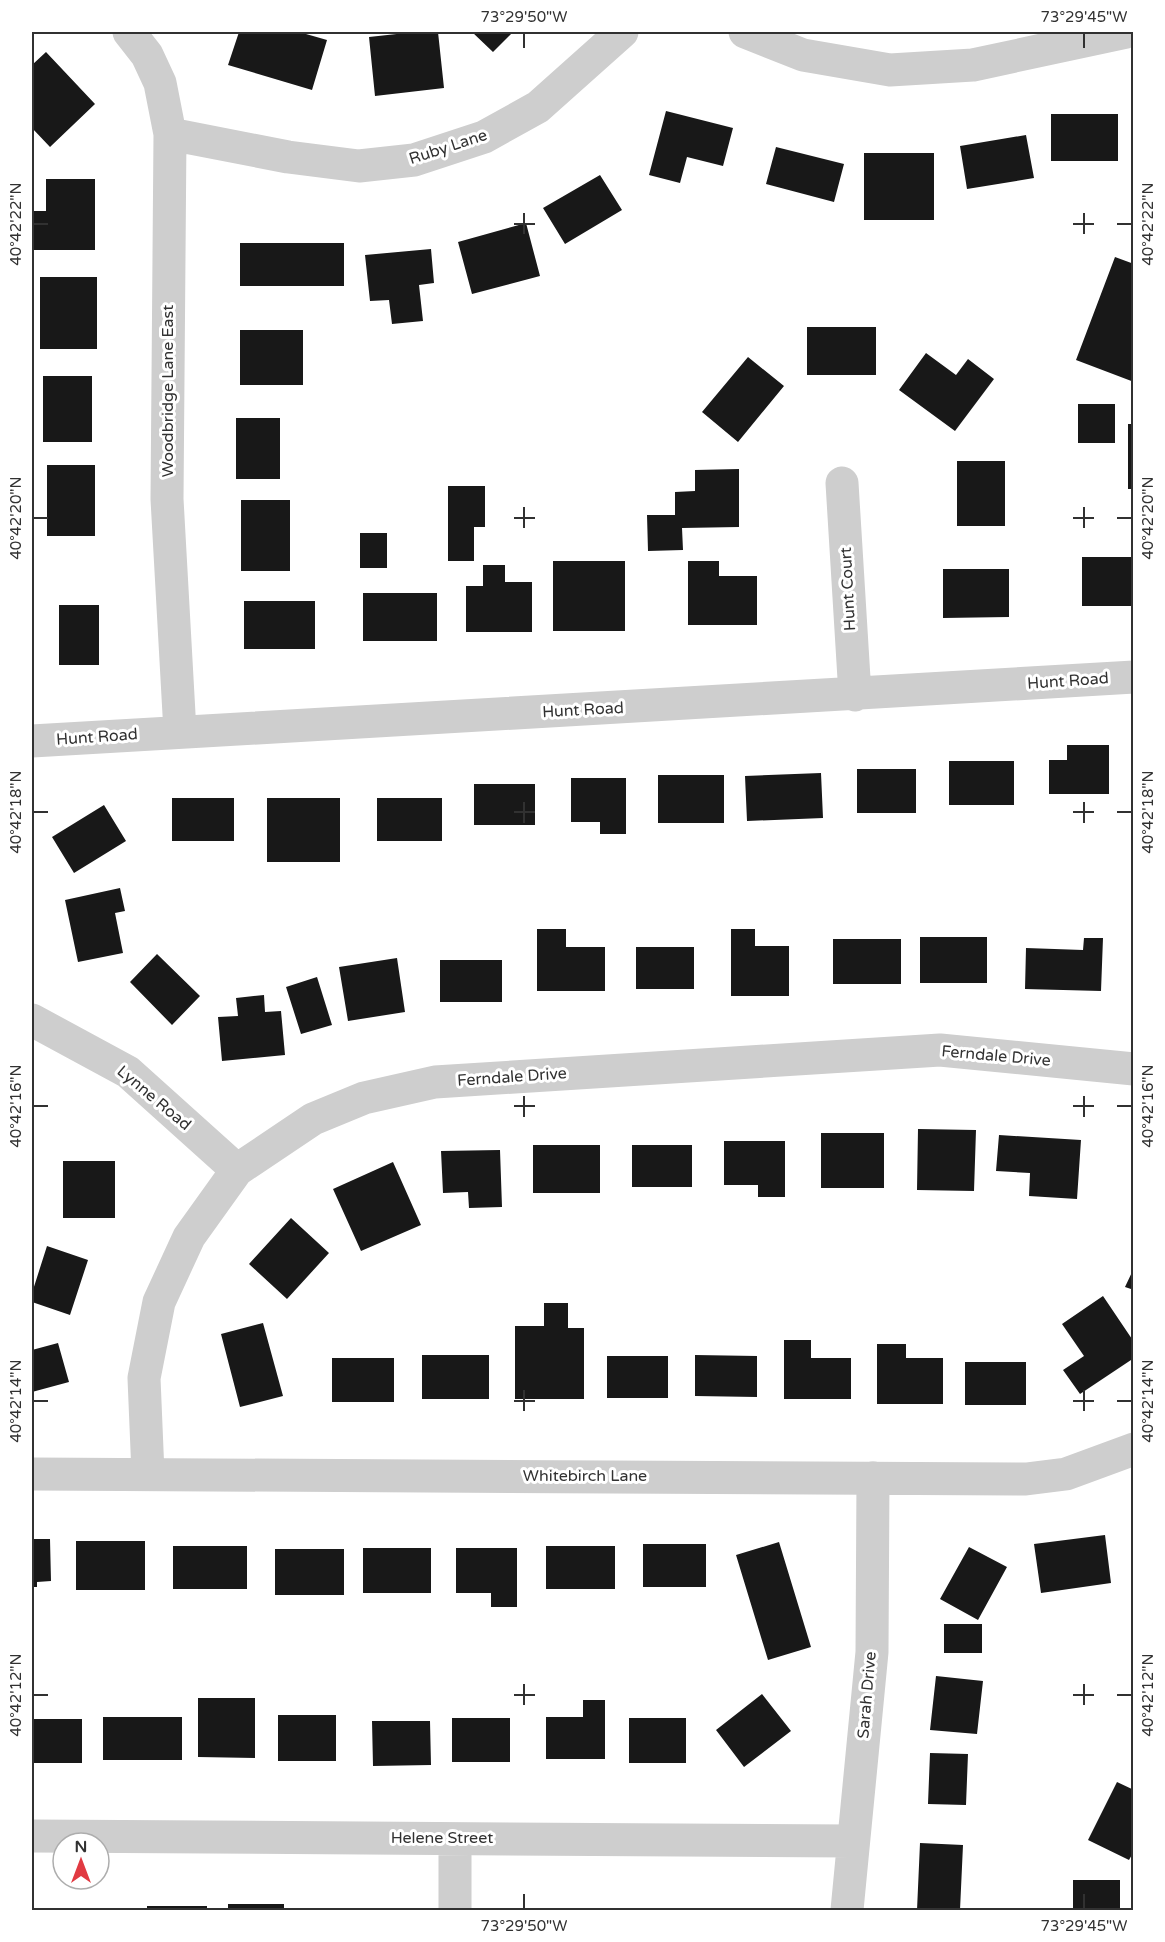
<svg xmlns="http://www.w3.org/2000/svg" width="1165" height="1942" viewBox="0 0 1165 1942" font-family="'Varela Round',sans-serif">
<rect width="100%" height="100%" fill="#fff"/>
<!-- building -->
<path fill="#181818" d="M239 32H299L327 40 312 90 228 65Z
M415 32H438L444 88 375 96 369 37Z
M472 32H513L493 52Z
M46 52 95 104 50 147 32 128V107L34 105 32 102V65Z
M666 111 733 128 723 166 687 157 680 183 649 175Z
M1051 114H1118V161H1051Z
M1026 135 1034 178 967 189 960 146Z
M776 147 844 164 834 202 766 184Z
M864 153H934V220H864Z
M600 175 622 210 565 244 543 208Z
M46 179H95V250H32V211H46Z
M526 223 540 276 472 294 458 242Z
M240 243H344V286H240Z
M431 249 434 283 419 285 423 321 392 324 389 300 370 301 365 255Z
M1115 257 1134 264V382L1076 360Z
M40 277H97V349H40Z
M807 327H876V375H807Z
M240 330H303V385H240Z
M926 353 956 375 968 359 994 379 955 431 899 390Z
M748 357 784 386 738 442 702 412Z
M43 376H92V442H43Z
M1078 404H1115V443H1078Z
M236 418H280V479H236Z
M1128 424H1134V489H1128Z
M957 461H1005V526H957Z
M47 465H95V536H47Z
M739 469V527L682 528 683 550 648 551 647 515H675V492L695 491V470Z
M448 486H485V527H474V561H448Z
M241 500H290V571H241Z
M360 533H387V568H360Z
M1082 557H1134V606H1082Z
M553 561H625V631H553Z
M688 561H719V576H757V625H688Z
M483 565H505V582H532V632H466V586H483Z
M943 569H1009V617L943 618Z
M363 593H437V641H363Z
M244 601H315V649H244Z
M59 605H99V665H59Z
M1067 745H1109V794H1049V760H1067Z
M949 761H1014V805H949Z
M857 769H916V813H857Z
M821 773 823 818 747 821 745 776Z
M658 775H724V823H658Z
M571 778H626V834H600V822H571Z
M474 784H535V825H474Z
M172 798H234V841H172Z
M267 798H340V862H267Z
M377 798H442V841H377Z
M104 805 126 841 74 873 52 837Z
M120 888 125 911 115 913 123 953 78 962 65 900Z
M537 929H566V947H605V991H537Z
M731 929H755V946H789V996H731Z
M920 937H987V983H920Z
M1084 938H1103L1101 991 1025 989 1026 948 1083 950Z
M833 939H901V984H833Z
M636 947H694V989H636Z
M157 954 200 996 172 1025 130 982Z
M397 958 405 1012 348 1021 339 967Z
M440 960H502V1002H440Z
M317 977 332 1025 301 1034 286 987Z
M264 995 265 1012 281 1011 285 1055 222 1061 218 1017 238 1016 236 998Z
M918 1129 976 1130 974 1191 917 1190Z
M821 1133H884V1188H821Z
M999 1135 1081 1140 1077 1199 1029 1196 1030 1173 996 1171Z
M724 1141H785V1197H758V1185H724Z
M533 1145H600V1193H533Z
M632 1145H692V1187H632Z
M500 1150 502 1207 469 1208 468 1192 443 1193 441 1151Z
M63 1161H115V1218H63Z
M393 1162 421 1225 361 1251 333 1189Z
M291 1218 329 1253 287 1299 249 1264Z
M47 1246 88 1260 70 1315 32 1302V1293Z
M1134 1268V1290L1125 1287Z
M1103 1296 1134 1342V1358L1080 1394 1063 1370 1084 1356 1062 1324Z
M544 1303H568V1328H584V1399H515V1326H544Z
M263 1323 283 1396 240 1407 221 1334Z
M784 1340H811V1358H851V1399H784Z
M58 1343 69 1382 32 1392V1350Z
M877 1344H906V1358H943V1404H877Z
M422 1355H489V1399H422Z
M695 1355 757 1356V1397L695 1396Z
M607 1356H668V1398H607Z
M332 1358H394V1402H332Z
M965 1362H1026V1405H965Z
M1105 1535 1111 1583 1041 1593 1034 1544Z
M32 1539H50L51 1581 37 1582V1587H32Z
M76 1541H145V1590H76Z
M779 1542 811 1647 768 1660 736 1555Z
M643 1544H706V1587H643Z
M173 1546H247V1589H173Z
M546 1546H615V1589H546Z
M969 1547 1007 1567 978 1620 940 1599Z
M363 1548H431V1593H363Z
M456 1548H517V1607H491V1593H456Z
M275 1549H344V1595H275Z
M944 1624H982V1653H944Z
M936 1676 983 1681 977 1734 930 1730Z
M762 1694 791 1731 744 1767 716 1730Z
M198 1698H255V1758L198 1757Z
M583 1700H605V1759H546V1717H583Z
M278 1715H336V1761H278Z
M103 1717H182V1760H103Z
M452 1718H510V1762H452Z
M629 1718H686V1763H629Z
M32 1719H82V1763H32Z
M372 1721H430L431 1765 373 1766Z
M930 1753 968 1754 966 1805 928 1804Z
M1117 1782 1134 1790V1851L1129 1860 1088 1840Z
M920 1843 963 1845 960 1910H917Z
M1073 1880H1120V1910H1073Z
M228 1904H284V1910H228Z
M147 1906H207V1910H147Z"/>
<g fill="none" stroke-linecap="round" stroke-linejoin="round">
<!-- street -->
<path stroke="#cecece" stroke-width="33" d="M129 32 147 55 160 83 170 134 167 499 180 732
M745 32 803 55 890 70 973 65 1126 32
M170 134 288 157 359 166 414 160 484 137 538 107 622 32
M842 483 855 695
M32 741 1134 677
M32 1020 128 1072 237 1170
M32 1474 1026 1479 1066 1474 1134 1449
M148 1474 144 1378 159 1302 189 1237 237 1170 313 1119 364 1098 435 1082 940 1050 1134 1069
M32 1836 853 1841
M455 1910V1839
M847 1910 872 1652 873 1478"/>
</g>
<!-- ticks -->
<path fill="none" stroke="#313131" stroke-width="2" d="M524 33V48M1084 33V48M524 213V234M1084 213V234M33 224H48M514 224H535M1073 224H1094M1117 224H1132M524 507V528M1084 507V528M33 518H48M514 518H535M1073 518H1094M1117 518H1132M524 802V823M1084 802V823M33 812H48M514 812H535M1073 812H1094M1117 812H1132M524 1096V1117M1084 1096V1117M33 1106H48M514 1106H535M1073 1106H1094M1117 1106H1132M524 1390V1411M1084 1390V1411M33 1401H48M514 1401H535M1073 1401H1094M1117 1401H1132M524 1684V1705M1084 1684V1705M33 1695H48M514 1695H535M1073 1695H1094M1117 1695H1132M524 1894V1909M1084 1894V1909"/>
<g text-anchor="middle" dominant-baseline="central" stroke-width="6" stroke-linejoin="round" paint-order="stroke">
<!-- street labels -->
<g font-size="16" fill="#313131" stroke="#fff">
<text transform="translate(448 147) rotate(-18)">Ruby Lane</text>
<text transform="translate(168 391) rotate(-90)">Woodbridge Lane East</text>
<text transform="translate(848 589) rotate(-93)">Hunt Court</text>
<text transform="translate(1068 681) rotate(-4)">Hunt Road</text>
<text transform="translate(583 710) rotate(-3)">Hunt Road</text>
<text transform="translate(97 737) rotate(-4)">Hunt Road</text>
<text transform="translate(996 1056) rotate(5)">Ferndale Drive</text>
<text transform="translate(512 1077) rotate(-4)">Ferndale Drive</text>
<text transform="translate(154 1098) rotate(40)">Lynne Road</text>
<text x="585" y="1476">Whitebirch Lane</text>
<text transform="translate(867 1695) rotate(-85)">Sarah Drive</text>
<text x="442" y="1838">Helene Street</text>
</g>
</g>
<!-- border -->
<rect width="1165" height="1942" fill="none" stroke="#ffffff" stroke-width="66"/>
<!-- north arrow -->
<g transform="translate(81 1861)"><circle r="28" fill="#ffffff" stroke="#adadad" stroke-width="1.5"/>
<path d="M0-4.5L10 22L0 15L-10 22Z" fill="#e13a42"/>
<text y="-9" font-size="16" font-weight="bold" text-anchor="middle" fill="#313131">N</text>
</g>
<rect x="33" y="33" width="1099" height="1876" fill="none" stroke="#313131" stroke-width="2"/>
<g font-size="15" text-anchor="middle" fill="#313131">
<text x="524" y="22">73°29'50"W</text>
<text x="1084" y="22">73°29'45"W</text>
<text transform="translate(16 224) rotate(-90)" y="5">40°42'22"N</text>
<text transform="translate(1148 224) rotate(-90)" y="5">40°42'22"N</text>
<text transform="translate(16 518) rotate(-90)" y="5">40°42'20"N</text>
<text transform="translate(1148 518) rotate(-90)" y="5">40°42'20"N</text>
<text transform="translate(16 812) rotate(-90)" y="5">40°42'18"N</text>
<text transform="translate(1148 812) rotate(-90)" y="5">40°42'18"N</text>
<text transform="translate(16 1106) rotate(-90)" y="5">40°42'16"N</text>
<text transform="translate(1148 1106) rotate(-90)" y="5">40°42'16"N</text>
<text transform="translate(16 1401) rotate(-90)" y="5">40°42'14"N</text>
<text transform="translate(1148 1401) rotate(-90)" y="5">40°42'14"N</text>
<text transform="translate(16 1695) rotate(-90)" y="5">40°42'12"N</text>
<text transform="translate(1148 1695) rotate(-90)" y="5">40°42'12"N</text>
<text x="524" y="1931">73°29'50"W</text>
<text x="1084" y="1931">73°29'45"W</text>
</g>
</svg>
